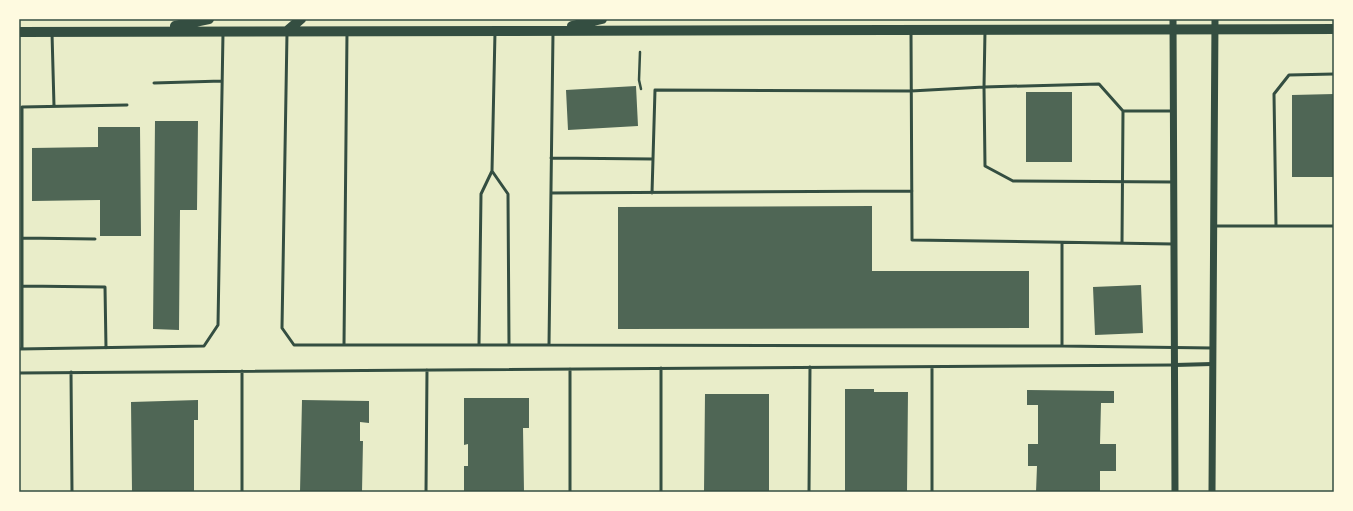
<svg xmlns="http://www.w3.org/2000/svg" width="1353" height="511" viewBox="0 0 1353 511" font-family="'Noto Sans',sans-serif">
<rect width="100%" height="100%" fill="#e9edc9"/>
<!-- building -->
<path fill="#4f6655" d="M636 86 638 126 568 130 566 90Z
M1026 92H1072V162H1026Z
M1334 94V177H1292V95Z
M155 121H198L197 210H180L179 330 153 329Z
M98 127H140L141 236H100V200L32 201V148L98 147Z
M872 206V271H1029V328L618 329V207Z
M1141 285 1143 333 1095 335 1093 287Z
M845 389H874V392H908L907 492H845Z
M1027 390 1114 391V403H1101L1100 444H1116V471H1100V492H1036L1037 466H1028V444H1038V405H1027Z
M705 394H769V492H704Z
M464 398H529V428H523L524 492H464V466H468V444L464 445Z
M198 400V420H194V492H132L131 402Z
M302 400 369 401V423L360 422V441H363L362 492H300Z"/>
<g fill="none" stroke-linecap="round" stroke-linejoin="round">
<!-- path -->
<path stroke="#344e41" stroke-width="2.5" d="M640 52 639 80 641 89"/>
<!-- service -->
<path stroke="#344e41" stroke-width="3" d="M911 32 912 240 1173 244
M52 33 54 106
M287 33 282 328 294 345H549
M553 33 549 345 1062 346
M154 83 222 81
M1173 111H1123L1099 84 984 87 985 166 1013 181 1174 182
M551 158 653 159
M492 171 508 194 509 344
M551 193 912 191
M652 193 655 90 911 91 984 87 985 31
M1214 226H1334
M1276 226 1274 94 1289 75 1334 74
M22 238 95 239
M1062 243V346L1212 348
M1122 243 1123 111
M22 286 105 287 106 348
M479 344 481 194 492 171 495 32
M344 345 347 32
M19 349 204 346 218 325 223 33
M22 349V107L127 105
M661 368V492
M570 369V492
M71 372 72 492
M19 373 1173 365
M242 492V371
M426 492 427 370
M809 492 810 367
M932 492V367"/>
<!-- minor -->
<path stroke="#344e41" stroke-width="4" d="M1175 365 1212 364"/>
<!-- tertiary -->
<path stroke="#344e41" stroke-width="7" d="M1173 19 1175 492
M1212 492 1215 19"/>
<!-- primary -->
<path stroke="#344e41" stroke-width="10" d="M175 26 209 19
M572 26 602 19
M287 31 301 19
M19 32 1334 29"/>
</g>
<!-- border -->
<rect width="1353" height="511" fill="none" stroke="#fefae0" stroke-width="40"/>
<rect x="20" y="20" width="1313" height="471" fill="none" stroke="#344e41" stroke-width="1.5"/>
</svg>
